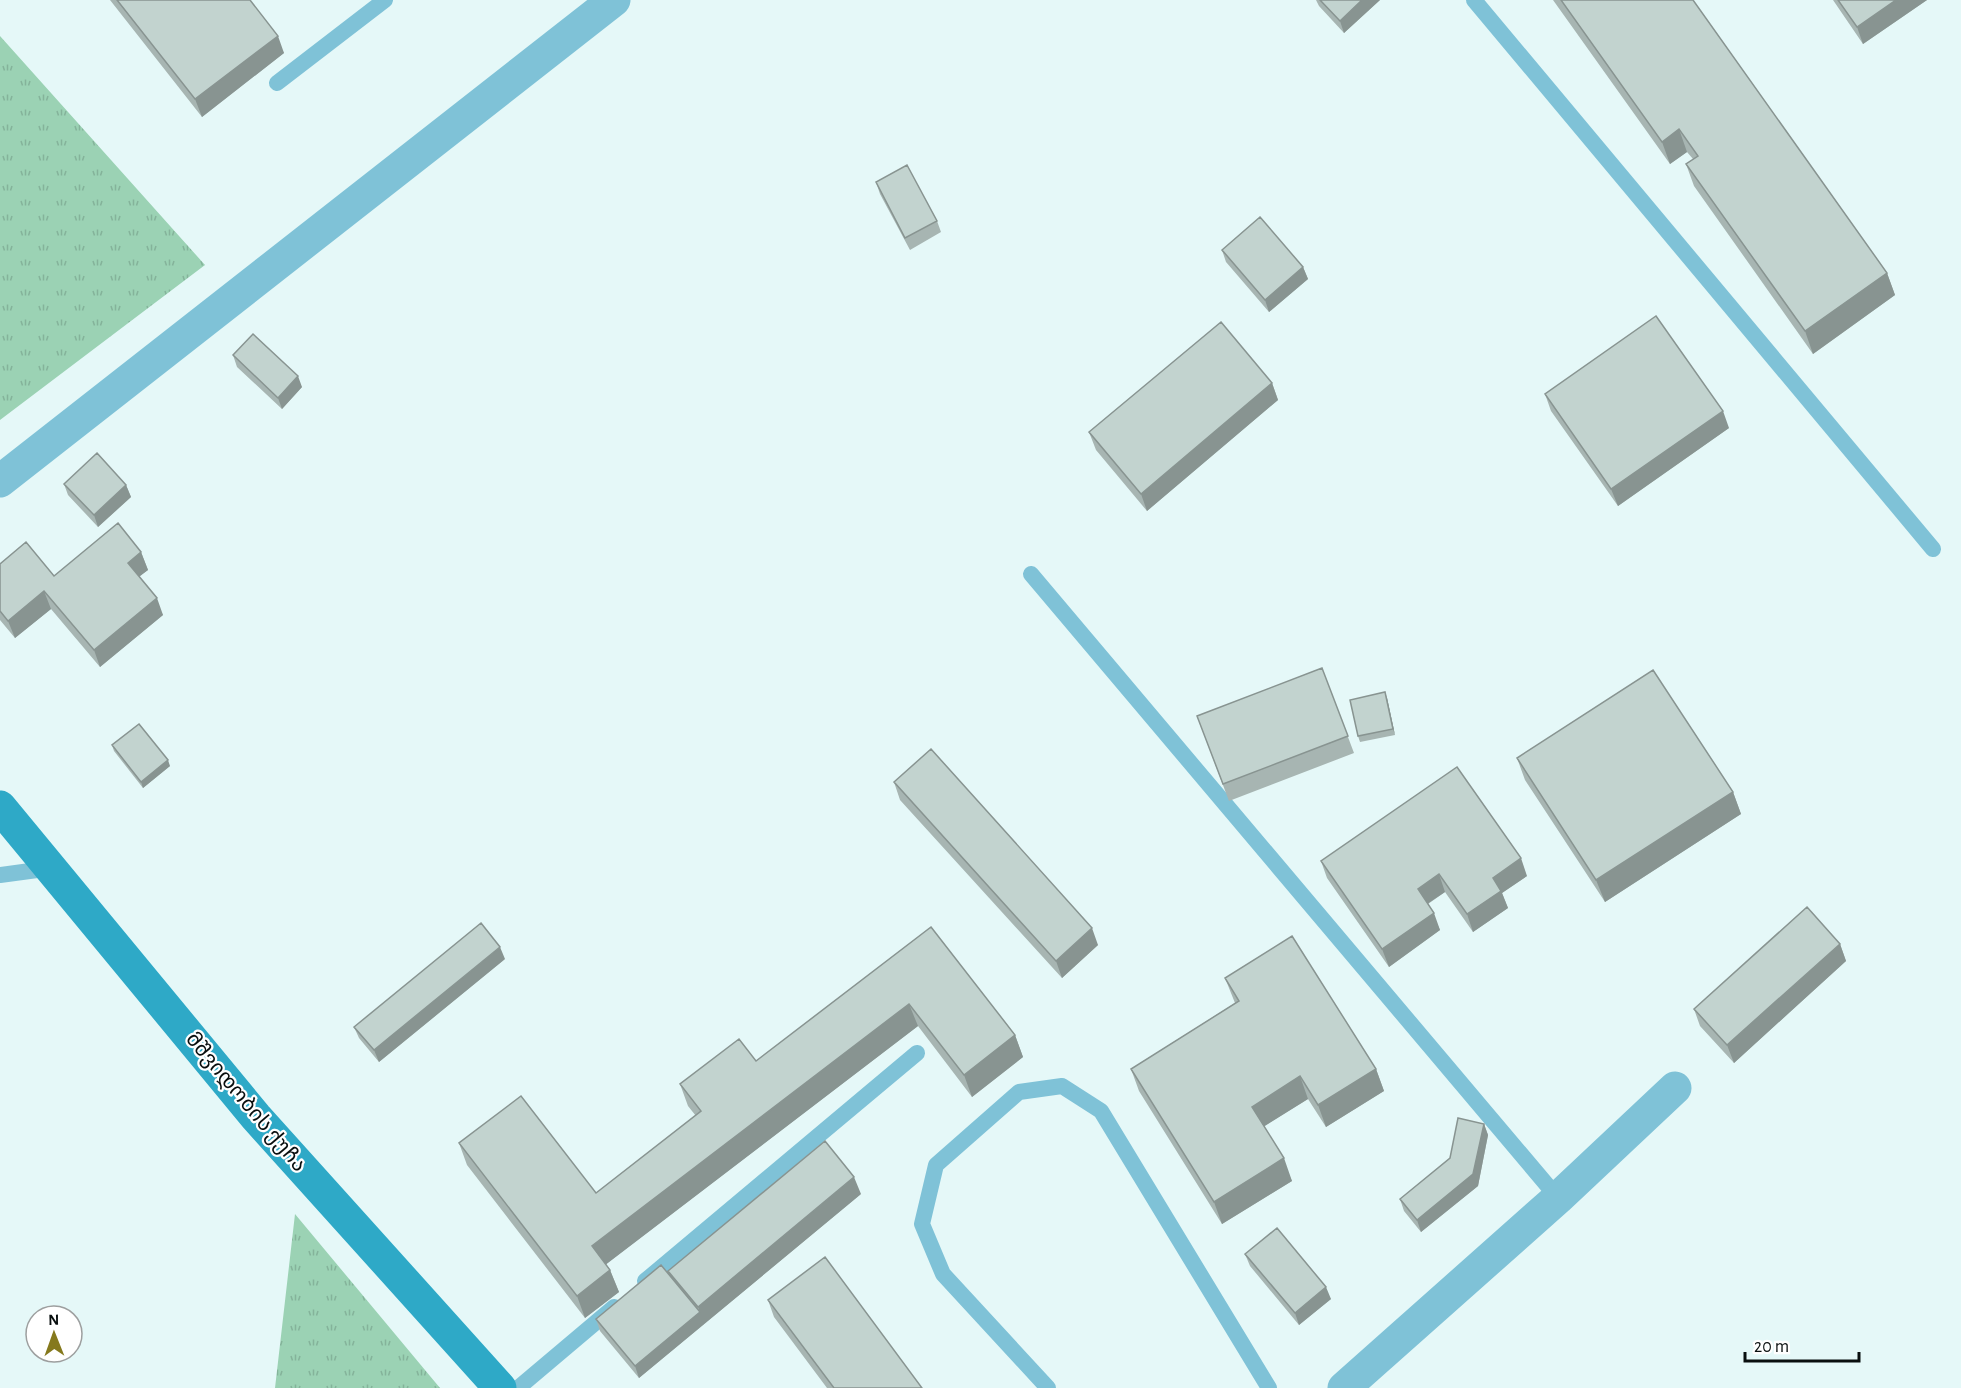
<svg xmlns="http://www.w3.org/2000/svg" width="1961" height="1388" viewBox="0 0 1961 1388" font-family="'Alegreya Sans','Noto Sans Georgian',sans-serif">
<defs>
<pattern id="grass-tufts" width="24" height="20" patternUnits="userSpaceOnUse" patternTransform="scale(1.5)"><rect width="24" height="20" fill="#9bd2b4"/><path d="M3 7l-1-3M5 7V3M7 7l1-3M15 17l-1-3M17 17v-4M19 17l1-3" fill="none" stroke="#84b39a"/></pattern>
</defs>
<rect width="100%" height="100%" fill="#e5f8f8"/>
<!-- grass -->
<path fill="url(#grass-tufts)" d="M0 36 205 265 0 420Z
M295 1214 440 1388H275Z"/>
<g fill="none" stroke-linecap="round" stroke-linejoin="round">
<!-- lane -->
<path stroke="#7fc2d7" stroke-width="16" d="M1474 0 1933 549
M277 83 385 0
M1031 574 1558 1198
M0 875 52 868
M645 1281 917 1053
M518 1388 614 1307
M1048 1388 943 1274 922 1224 936 1165 1019 1092 1062 1086 1101 1111 1269 1388"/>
<!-- street -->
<path stroke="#7fc2d7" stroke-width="33" d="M0 481 614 0
M1344 1388 1558 1198 1675 1088"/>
<!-- secondary -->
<path stroke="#2ea9c7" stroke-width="33" d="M0 807 256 1117 500 1388"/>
</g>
<!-- wall -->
<path fill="#a7b5b2" d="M110 0H250L284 53 202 117Z
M1316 0H1380L1344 33 1319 6Z
M1553 0H1693L1887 273 1895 295 1813 354 1694 186 1686 164 1693 159 1687 152 1670 164Z
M1833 0H1927L1863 44Z
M876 182 937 221 941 232 910 250 880 194Z
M1222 250 1303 267 1308 279 1269 312 1226 262Z
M233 355 302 387 282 409 237 367Z
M1272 383 1278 400 1147 511 1096 450 1089 432Z
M1545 394 1729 428 1618 506 1551 411Z
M64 484 126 485 131 497 98 527 68 495Z
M141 552 148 570 139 576 163 615 100 667 51 609 15 638 0 620V564L54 576Z
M1322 668 1354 753 1229 801 1197 716Z
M1387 698 1395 735 1360 742 1358 736Z
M112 745 170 766 143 788 114 751Z
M1517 758 1733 792 1741 814 1605 902 1525 780Z
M894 782 1098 945 1062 978 900 800Z
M1321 861 1527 876 1502 893 1508 908 1473 932 1445 892 1428 904 1440 930 1389 967 1327 878Z
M931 927 1015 1035 1023 1057 972 1097 918 1026 606 1264 610 1270 619 1292 585 1318 467 1165 459 1143 596 1193 696 1116 688 1106 680 1084 756 1061Z
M1840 944 1846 961 1734 1063 1700 1026 1694 1009Z
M505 959 379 1062 359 1038 354 1027Z
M1225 978 1376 1069 1384 1091 1326 1127 1308 1099 1264 1126 1292 1181 1222 1224 1139 1091 1131 1069 1235 1003Z
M1484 1124 1488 1135 1478 1186 1421 1232 1404 1211 1400 1199 1450 1158Z
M861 1194 639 1378 600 1331 596 1319 670 1276 668 1271Z
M1245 1254 1331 1299 1299 1325 1250 1266Z
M768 1300 922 1388H827L774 1317Z"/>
<!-- shaded-wall -->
<path fill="#889491" d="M1362 0H1380L1344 33 1340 21Z
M1896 0H1927L1863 44 1857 27Z
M278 36 284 53 202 117 195 99Z
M1679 129 1687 152 1670 164 1662 142Z
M1303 267 1308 279 1269 312 1265 300Z
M1887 273 1895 295 1813 354 1805 331Z
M298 376 302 387 282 409 278 398Z
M1272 383 1278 400 1147 511 1141 494Z
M1723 411 1729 428 1618 506 1611 489Z
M126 485 131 497 98 527 94 515Z
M141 552 148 570 135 580 128 563Z
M44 591 51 609 15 638 8 621Z
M157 598 163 615 100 667 94 650Z
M1385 692 1387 698 1395 735 1393 729Z
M168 760 170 766 143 788 141 782Z
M1733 792 1741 814 1605 902 1596 880Z
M1521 858 1527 876 1502 893 1508 908 1473 932 1467 914 1493 878Z
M1439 874 1445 892 1424 906 1418 889Z
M1434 913 1440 930 1389 967 1382 949Z
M1092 928 1098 945 1062 978 1056 961Z
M1840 944 1846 961 1734 1063 1727 1045Z
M500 947 505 959 379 1062 374 1050Z
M909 1004 918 1026 600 1269 592 1246Z
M1015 1035 1023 1057 972 1097 964 1075Z
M1376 1069 1384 1091 1326 1127 1318 1105Z
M1300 1076 1308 1099 1260 1129 1252 1107Z
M1484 1124 1488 1135 1478 1186 1421 1232 1417 1220Z
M1284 1158 1292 1181 1222 1224 1214 1202Z
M854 1177 861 1194 639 1378 635 1366 700 1312 698 1307Z
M610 1270 619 1292 585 1318 577 1296Z
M1326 1287 1331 1299 1299 1325 1295 1313Z"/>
<!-- building -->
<path fill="#c2d3cf" stroke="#889491" stroke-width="1.5" d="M117 0H250L278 36 195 99Z
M1320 0H1362L1340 21Z
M1561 0H1693L1887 273 1805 331 1686 164 1698 156 1679 129 1662 142Z
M1838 0H1896L1857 27Z
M907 165 937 221 905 238 876 182Z
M1260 217 1303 267 1265 300 1222 250Z
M1656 316 1723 411 1611 489 1545 394Z
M1221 322 1272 383 1141 494 1089 432Z
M253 334 298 376 278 398 233 355Z
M97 453 126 485 94 515 64 484Z
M118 523 141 552 128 563 157 598 94 650 44 591 8 621 0 611V564L26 542 54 576Z
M1322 668 1348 736 1223 784 1197 716Z
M1653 670 1733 792 1596 880 1517 758Z
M1385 692 1393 729 1358 736 1350 700Z
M139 724 168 760 141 782 112 745Z
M931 749 1092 928 1056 961 894 782Z
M1457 767 1521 858 1493 878 1501 891 1467 914 1439 874 1418 889 1434 913 1382 949 1321 861Z
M1807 907 1840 944 1727 1045 1694 1009Z
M481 923 500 947 374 1050 354 1027Z
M931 927 1015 1035 964 1075 909 1004 592 1246 610 1270 577 1296 459 1143 521 1096 596 1193 701 1111 680 1084 739 1039 756 1061Z
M1292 936 1376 1069 1318 1105 1300 1076 1252 1107 1284 1158 1214 1202 1131 1069 1239 1001 1225 978Z
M1458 1118 1484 1124 1473 1174 1417 1220 1400 1199 1450 1158Z
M825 1141 854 1177 698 1307 668 1271Z
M1277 1228 1326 1287 1295 1313 1245 1254Z
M825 1257 922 1388H834L768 1300Z
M661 1265 700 1312 635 1366 596 1319Z"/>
<g text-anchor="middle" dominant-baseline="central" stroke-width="4.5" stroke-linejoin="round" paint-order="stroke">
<!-- street labels -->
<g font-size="21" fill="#090f0f" stroke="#fff">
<text transform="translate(246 1102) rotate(50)">მშვიდობის ქუჩა</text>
</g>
</g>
<!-- north arrow -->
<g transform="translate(54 1334) rotate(359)"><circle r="28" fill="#ffffff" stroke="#9d9f9f" stroke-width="1.5"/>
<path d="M0-4.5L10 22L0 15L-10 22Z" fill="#85791d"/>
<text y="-9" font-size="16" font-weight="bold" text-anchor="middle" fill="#090f0f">N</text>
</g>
<!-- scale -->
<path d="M1745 1352v9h114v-9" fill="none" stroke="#090f0f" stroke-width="3"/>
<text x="1754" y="1352" font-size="18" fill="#090f0f" stroke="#ffffff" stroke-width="4.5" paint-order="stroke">20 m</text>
</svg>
